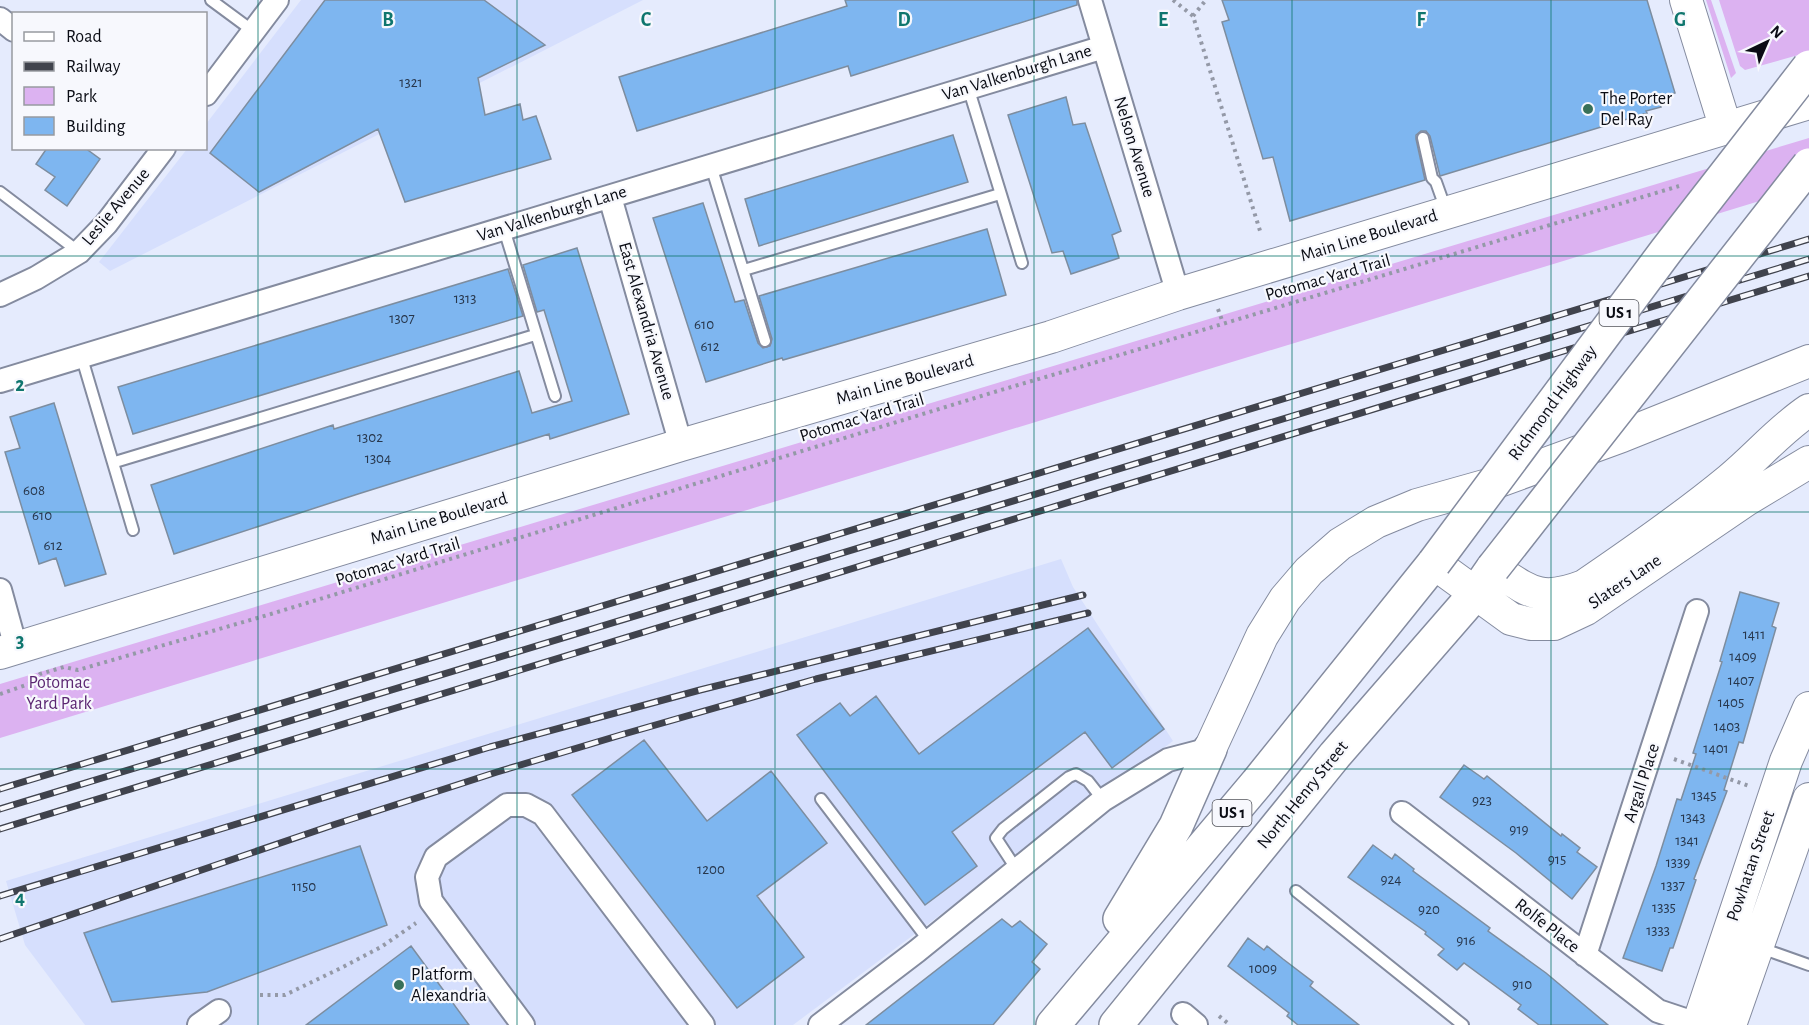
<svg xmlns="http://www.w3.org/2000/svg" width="1809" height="1025" viewBox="0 0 1809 1025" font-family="'Alegreya Sans',sans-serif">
<rect width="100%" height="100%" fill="#e5ebfd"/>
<!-- built -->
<path fill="#d6dffd" d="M301 0H643L110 271 99 262 187 149 206 148V124Z
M1061 559 1073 587 1173 741 793 1025H85L25 945 6 881Z"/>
<!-- green -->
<path fill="#dcb2f1" d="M1706 0H1711L1736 73 1731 78Z
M1719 0H1809V52L1745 70 1740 66Z
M1809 138V186L0 738V684Z"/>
<!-- building -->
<path fill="#7eb6f0" stroke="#7d8d9f" stroke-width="1.5" d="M325 0H484L545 45 478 78 485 115 520 104 523 120 536 116 551 159 405 202 378 129 259 192 210 153Z
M845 0H1077V5L851 76 848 66 637 131 619 77 847 6Z
M1222 0H1647L1675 93 1657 97 1661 107 1646 111 1647 113 1440 176 1430 136 1426 131H1421L1416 135V139L1425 180 1290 221 1273 157 1263 159 1222 22 1229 20Z
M1066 97 1073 125 1085 123 1121 231 1112 235 1119 258 1071 274 1063 251 1052 253 1008 115Z
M953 135 968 182 759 246 745 199Z
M47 148H85L100 159 67 206 45 190 55 177 36 164Z
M703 203 735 302 744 300 758 343 763 348 770 346 772 339 759 296 987 229 1006 295 783 360 782 358 706 382 653 218Z
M577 248 629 414 550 439 549 434 358 494 174 554 151 485 333 425 334 429 519 371 532 413 572 401 544 310 537 312 523 265Z
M508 269 523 316 133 434 118 387Z
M54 403 106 574 65 586 56 558 39 564 5 452 20 448 10 417Z
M1740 592 1779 603 1772 626 1776 628 1743 743 1739 742 1724 790 1727 791 1694 879 1696 880 1673 948H1670L1662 971 1623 958 1656 866 1677 799 1681 800 1696 754 1693 753 1722 662 1720 661Z
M1088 628 1164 729 1112 768 1085 732 952 832 977 866 925 905 797 735 840 703 850 716 876 696 919 754Z
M644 740 707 821 771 771 827 843 757 896 804 957 737 1008 572 795Z
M1464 765 1484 779 1487 776 1561 836 1562 834 1580 848 1577 852 1597 867 1572 899 1516 853 1440 797Z
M1373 845 1392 859 1395 854 1414 869 1413 871 1490 928 1488 931 1546 973 1608 1025H1539L1518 1009 1521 1005 1464 963 1457 970 1438 955 1444 949 1425 934 1426 932 1348 877Z
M360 846 387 925 207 992 112 1002 84 933Z
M1002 919 1012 927 1020 921 1047 944 1032 962 1040 969 993 1025H866Z
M1248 938 1264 950 1267 946 1283 959 1313 982 1310 986 1359 1025H1298L1287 1016 1289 1013 1228 966Z
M411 946 469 1025H306L387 964Z"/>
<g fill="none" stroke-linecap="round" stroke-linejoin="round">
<defs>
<path id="lane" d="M211 0 253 31
M968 87 1022 263
M1423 138 1432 178 1436 182 1446 210
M711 166 765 341
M0 192 79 252
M504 229 555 396
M744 270 1000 194
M81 355 133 530
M115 462 535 335
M821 799 929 941
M1017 870 996 838 1003 829 1069 777 1076 774 1088 781 1103 800
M1296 891 1463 1025
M1761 948 1809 965"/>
<path id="street" d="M1090 0 1178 294
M0 19 14 30
M206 94 277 0
M610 197 681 445
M0 295 36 278 79 252 106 224 164 148
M0 381 1104 47
M0 590 16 648
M1402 813 1658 1011 1700 1025
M1585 955 1697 611
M1183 1014 1196 1025
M199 1025 219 1011
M523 1025 431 901 427 877 436 857 507 805H526L543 814 703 1025
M820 1025 917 951 1103 800 1168 760 1210 749"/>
<path id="secondary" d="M1686 0 1726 129
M1434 563 1511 619 1531 624H1554L1586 609 1746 500 1809 462
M1493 568C1530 592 1540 603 1584 586 1634 552 1683 518 1729 480 1757 457 1779 430 1809 410
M0 653 681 445 1051 337 1178 294 1809 103
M1210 749 1262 636 1285 599 1309 571 1340 544 1376 522 1417 505 1488 485 1622 436 1809 361
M1698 1025 1786 761 1809 708
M1730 1025 1809 799"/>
<path id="highway" d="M1120 919 1176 826 1210 749
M1053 1025 1257 783 1434 563
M1116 1025 1335 755 1475 594 1493 568"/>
</defs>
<!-- lane casing -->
<use href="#lane" stroke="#848b9f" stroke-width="14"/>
<!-- street casing -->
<use href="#street" stroke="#848b9f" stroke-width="26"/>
<!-- secondary casing -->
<use href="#secondary" stroke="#848b9f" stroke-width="34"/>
<!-- highway casing -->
<use href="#highway" stroke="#848b9f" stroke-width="36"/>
<!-- path -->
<path stroke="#9499a7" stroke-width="4" stroke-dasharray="3 4.5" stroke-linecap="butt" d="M1173 0 1193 16 1261 234
M1193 16 1206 0
M1218 309 1223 323
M0 694 32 683 40 674 64 667 78 670 271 614 1001 390 1090 364 1679 186
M1674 759 1749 786
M260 995H285L343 967 381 947 416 923
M1219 1016 1230 1025"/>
<!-- lane -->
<use href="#lane" stroke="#fff" stroke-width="10"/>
<!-- street -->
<use href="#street" stroke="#fff" stroke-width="22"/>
<!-- secondary -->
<use href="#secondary" stroke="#fff" stroke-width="32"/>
<!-- highway -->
<use href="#highway" stroke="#fff" stroke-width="33"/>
<defs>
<path id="rail" d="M0 789 1809 239
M0 809 1809 259
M0 829 1809 276
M0 896 490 747 700 690 1083 595
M0 939 333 825 497 772 624 734 816 679 1088 613"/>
</defs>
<!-- rail casing -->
<use href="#rail" stroke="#40434d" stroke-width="7"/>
<!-- rail -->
<use href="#rail" stroke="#f7f8fd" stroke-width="4.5" stroke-dasharray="14" stroke-linecap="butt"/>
<defs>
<path id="highway-bridge" d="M1434 563 1666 251 1809 67
M1493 568 1809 165"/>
</defs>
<!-- highway-bridge casing -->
<use href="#highway-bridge" stroke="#848b9f" stroke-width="36" stroke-linecap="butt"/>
<!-- highway-bridge -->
<use href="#highway-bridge" stroke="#fff" stroke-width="33"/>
</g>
<!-- grid -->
<path fill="none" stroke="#0f766e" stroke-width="1.5" stroke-opacity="0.55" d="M258 0V1025M517 0V1025M775 0V1025M1034 0V1025M1292 0V1025M1551 0V1025M0 256H1809M0 512H1809M0 769H1809"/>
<!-- markers -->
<g fill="#38715a" stroke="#f7f8fd" stroke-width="2">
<circle cx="1588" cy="109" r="6"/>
<circle cx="399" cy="985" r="6"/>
</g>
<g text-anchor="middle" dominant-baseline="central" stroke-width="4.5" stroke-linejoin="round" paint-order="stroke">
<!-- number labels -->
<g font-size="15" fill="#27364b">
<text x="411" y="82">1321</text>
<text x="465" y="298">1313</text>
<text x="402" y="318">1307</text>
<text x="704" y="324">610</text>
<text x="710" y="346">612</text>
<text x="370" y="437">1302</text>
<text x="378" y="458">1304</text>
<text x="34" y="490">608</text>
<text x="42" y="515">610</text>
<text x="53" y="545">612</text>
<text x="1754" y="634">1411</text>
<text x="1743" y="656">1409</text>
<text x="1741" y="680">1407</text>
<text x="1731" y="702">1405</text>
<text x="1727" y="726">1403</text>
<text x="1716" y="748">1401</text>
<text x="1704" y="795">1345</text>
<text x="1482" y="800">923</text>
<text x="1693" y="817">1343</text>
<text x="1519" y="829">919</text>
<text x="1687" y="840">1341</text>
<text x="1557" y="859">915</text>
<text x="1678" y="862">1339</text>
<text x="711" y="869">1200</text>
<text x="1391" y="879">924</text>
<text x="1673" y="885">1337</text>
<text x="304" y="886">1150</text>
<text x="1664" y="907">1335</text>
<text x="1429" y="909">920</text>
<text x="1658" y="930">1333</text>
<text x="1466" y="940">916</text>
<text x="1263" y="968">1009</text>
<text x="1522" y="984">910</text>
</g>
<!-- shield labels -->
<g fill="#f7f8fd" stroke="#51535a" stroke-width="1.5">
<rect x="1599.5" y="300" width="39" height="26" rx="4.5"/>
<rect x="1212.5" y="800" width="39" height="26" rx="4.5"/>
</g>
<g font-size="16" font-weight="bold" fill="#0a0c14">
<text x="1619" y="313">US 1</text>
<text x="1232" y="813">US 1</text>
</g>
<!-- street labels -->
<g font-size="18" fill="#0a0c14" stroke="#f7f8fd">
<text transform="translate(1017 73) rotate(-17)">Van Valkenburgh Lane</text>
<text transform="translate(1134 147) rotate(73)">Nelson Avenue</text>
<text transform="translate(116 207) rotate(-50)">Leslie Avenue</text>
<text transform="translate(552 214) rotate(-17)">Van Valkenburgh Lane</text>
<text transform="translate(1369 236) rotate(-17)">Main Line Boulevard</text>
<text transform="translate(1328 278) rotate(-16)">Potomac Yard Trail</text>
<text transform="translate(646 321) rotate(74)">East Alexandria Avenue</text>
<text transform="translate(905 380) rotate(-16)">Main Line Boulevard</text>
<text transform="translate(1553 403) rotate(-54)">Richmond Highway</text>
<text transform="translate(862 418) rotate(-17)">Potomac Yard Trail</text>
<text transform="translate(439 519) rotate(-17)">Main Line Boulevard</text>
<text transform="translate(398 562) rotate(-17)">Potomac Yard Trail</text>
<text transform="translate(1625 582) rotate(-34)">Slaters Lane</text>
<text transform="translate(1642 783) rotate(-72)">Argall Place</text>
<text transform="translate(1303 795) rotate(-51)">North Henry Street</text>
<text transform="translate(1751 866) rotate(-71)">Powhatan Street</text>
<text transform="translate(1547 926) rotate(38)">Rolfe Place</text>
</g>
<!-- poi labels -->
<g font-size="18" fill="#0a0c14" stroke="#f7f8fd" text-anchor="start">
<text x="1600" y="99">The Porter<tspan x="1600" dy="21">Del Ray</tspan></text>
<text x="411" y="975">Platform<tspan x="411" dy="21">Alexandria</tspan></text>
</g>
<!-- park labels -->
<g font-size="18" fill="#5b2672" stroke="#f7f8fd">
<text x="59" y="683">Potomac<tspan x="59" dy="21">Yard Park</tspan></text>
</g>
</g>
<g font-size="20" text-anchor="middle" font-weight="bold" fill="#0f766e" stroke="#f7f8fd" stroke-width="4.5" stroke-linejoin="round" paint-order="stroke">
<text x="388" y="26">B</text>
<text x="646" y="26">C</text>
<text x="904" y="26">D</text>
<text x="1163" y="26">E</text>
<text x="1421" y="26">F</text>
<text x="1680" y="26">G</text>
<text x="20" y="391">2</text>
<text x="20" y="647">3</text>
<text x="20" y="904">4</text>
</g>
<!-- legend -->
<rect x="12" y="12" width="195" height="138" fill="#f7f8fd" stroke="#989aa0" stroke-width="1.5"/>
<rect x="24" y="32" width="30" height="9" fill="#ffffff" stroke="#989aa0" stroke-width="1.5"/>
<text x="66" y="42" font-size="18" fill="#0a0c14">Road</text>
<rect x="24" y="62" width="30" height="9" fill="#40434d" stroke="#989aa0" stroke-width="1.5"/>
<text x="66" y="72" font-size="18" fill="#0a0c14">Railway</text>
<rect x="24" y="87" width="30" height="18" fill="#dcb2f1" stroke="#989aa0" stroke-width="1.5"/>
<text x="66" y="102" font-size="18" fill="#0a0c14">Park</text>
<rect x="24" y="117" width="30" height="18" fill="#7eb6f0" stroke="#989aa0" stroke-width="1.5"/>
<text x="66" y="132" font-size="18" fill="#0a0c14">Building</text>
<!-- north arrow -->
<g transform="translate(1767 42) rotate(44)" stroke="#f7f8fd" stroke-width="4.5" paint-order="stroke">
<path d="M0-4.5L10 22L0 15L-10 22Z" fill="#0a0c14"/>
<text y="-9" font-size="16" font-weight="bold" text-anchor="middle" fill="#0a0c14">N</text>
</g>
</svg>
